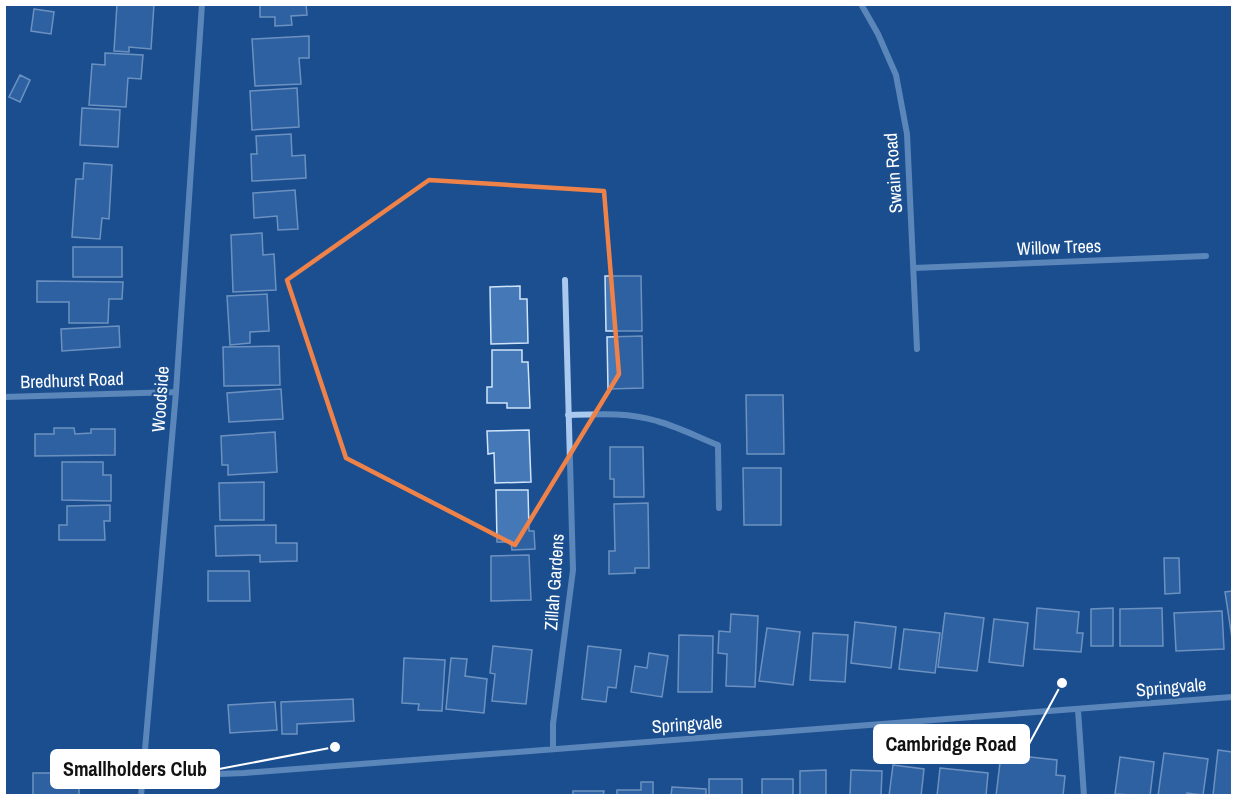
<svg xmlns="http://www.w3.org/2000/svg" width="1237" height="800" viewBox="0 0 1237 800" font-family="'Archivo Narrow',sans-serif">
<rect width="100%" height="100%" fill="#1b4f8f"/>
<!-- building -->
<path fill="#4478b7" stroke="#cfe3fa" stroke-width="1.5" d="M117 4H154L151 49 129 47V52L114 51Z
M260 4H306L307 15 291 16 292 25 275 26V17H260Z
M34 9 54 12 51 34 31 31Z
M309 36V58H299L301 84 255 86 252 39Z
M105 53 143 55 141 79 128 78 126 107 89 105 92 64 105 65Z
M20 75 30 80 20 102 9 97Z
M297 88 299 127 252 130 250 91Z
M82 108 120 110 118 147 80 145Z
M291 134 292 156 305 155 306 178 252 181 251 154H257L256 136Z
M84 163 112 165 109 219 102 218 100 239 72 237 76 179H83Z
M295 190 298 229 278 230 277 216 254 218 253 193Z
M262 233 263 255 274 254 276 290 233 292 231 235Z
M73 247H122V277H73Z
M605 276H641L642 331H606Z
M37 281 123 282 122 299H109L108 323H69V302H37Z
M520 286V299H527L528 343 491 344 490 287Z
M267 294 269 331 250 332V343L230 345 227 296Z
M119 326 120 347 62 351 61 329Z
M642 336 643 388 608 389 607 337Z
M279 346 280 385 224 386 223 347Z
M492 350H522V362H528L530 408H507V403H487V387H492Z
M281 389 283 419 229 422 227 393Z
M746 395H783L784 454H747Z
M54 428H74L75 434 91 433V429H115V455L35 456V434H54Z
M529 430 531 482 495 483 494 453 488 454 487 431Z
M275 432 277 472 228 475V465H222L221 436Z
M610 447H643L644 497H614V479H610Z
M62 462H103V475H111V501L62 500Z
M743 468H781V525H744Z
M264 482V520H220L219 483Z
M496 490H528L529 531H534L535 549 512 550 511 542H497Z
M648 503 649 568H635V573L609 574V551H615L614 504Z
M110 505V521H104L105 540H59V525H67V506Z
M276 525V543H297V561L260 562V555L216 556 215 526Z
M529 555 531 600 491 601V556Z
M1164 558H1179L1180 593 1165 594Z
M208 571H249L250 601H208Z
M1232 591V638L1225 592Z
M1037 608 1079 612 1077 633H1083L1081 652 1034 649Z
M1113 608V646H1091V609Z
M1162 608 1163 646H1120V609Z
M1222 611 1224 649 1176 651 1174 613Z
M945 613 984 618 977 671 938 667Z
M731 614 758 616 755 687 726 686 727 654 718 653 719 631 730 632Z
M994 619 1028 623 1023 666 989 662Z
M855 622 896 627 891 668 851 663Z
M767 628 800 632 793 685 759 681Z
M904 629 940 633 935 673 899 669Z
M813 633 848 635 845 682 810 680Z
M679 635 713 636 712 692H678Z
M493 646 532 650 526 704 492 701 495 674 490 673Z
M588 646 621 650 616 688 608 687 606 702 582 699Z
M649 653 668 656 662 697 631 692 635 666 647 668Z
M404 658 445 660 442 711 418 710 419 704 402 703Z
M451 658 467 659 465 676 487 679 484 713 446 709Z
M353 699 354 721 297 724V734H282L281 702Z
M275 702 277 730 230 733 228 705Z
M1218 750 1232 752V796L1213 795Z
M1164 753 1208 759 1203 795 1187 793 1186 796H1158Z
M1001 754 1057 760 1056 775 1065 776 1063 796H996Z
M1120 757 1154 762 1150 796 1115 794Z
M893 765 924 769 921 796H889Z
M940 768 988 773 986 796H937Z
M826 770V796H800V771Z
M851 770 882 771 881 796H850Z
M33 773H79V796H33Z
M709 779H742V796H709Z
M762 779H793V796H762Z
M641 782H653V796H617V790H641Z
M672 787 706 789V796H671Z
M573 791H604L603 796H573Z"/>
<g fill="none" stroke-linecap="round" stroke-linejoin="round">
<!-- street -->
<path stroke="#a9c9ee" stroke-width="6" d="M861 4 878 34 896 75 907 134 917 349
M914 268 1206 256
M4 397 176 392
M568 415C598 414 628 412 657 421 678 427 698 437 718 445L719 508
M1078 710 1084 796
M553 749V724L573 570 565 280
M143 777 244 773 1232 697
M141 796 176 392 202 4"/>
</g>
<!-- marked area -->
<path d="M0 0H1237V800H0ZM429 180 604 191 619 374 515 545 346 458 287 280Z" fill="#1b4f8f" fill-opacity=".55" fill-rule="evenodd"/>
<path fill="none" stroke="#ee8249" stroke-width="4.5" stroke-linejoin="round" d="M429 180 604 191 619 374 515 545 346 458 287 280Z"/>
<g text-anchor="middle" dominant-baseline="central" stroke-width="4.5" stroke-linejoin="round" paint-order="stroke">
<!-- street labels -->
<g font-size="18" fill="#fff" stroke="#1b4f8f">
<text transform="translate(893 173) rotate(-94)">Swain Road</text>
<text transform="translate(1059 247) rotate(-2)">Willow Trees</text>
<text transform="translate(72 380) rotate(-2)">Bredhurst Road</text>
<text transform="translate(160 399) rotate(-86)">Woodside</text>
<text transform="translate(554 582) rotate(-86)">Zillah Gardens</text>
<text transform="translate(1171 687) rotate(-5)">Springvale</text>
<text transform="translate(687 724) rotate(-4)">Springvale</text>
</g>
</g>
<!-- callouts -->
<path fill="none" stroke="#fff" stroke-width="2" d="M1062 683L1029 744M335 747L219 769"/>
<g fill="#fff" stroke="#1b4f8f" stroke-width="2">
<circle cx="1062" cy="683" r="6"/>
<circle cx="335" cy="747" r="6"/>
</g>
<g fill="#fff" stroke="#fff" stroke-width="2">
<rect x="874" y="725" width="155" height="38" rx="6"/>
<rect x="51" y="750" width="168" height="38" rx="6"/>
</g>
<g font-size="20" text-anchor="middle" font-weight="bold" fill="#111">
<text x="951" y="751">Cambridge Road</text>
<text x="135" y="776">Smallholders Club</text>
</g>
<!-- border -->
<rect width="1237" height="800" fill="none" stroke="#ffffff" stroke-width="12"/>
</svg>
